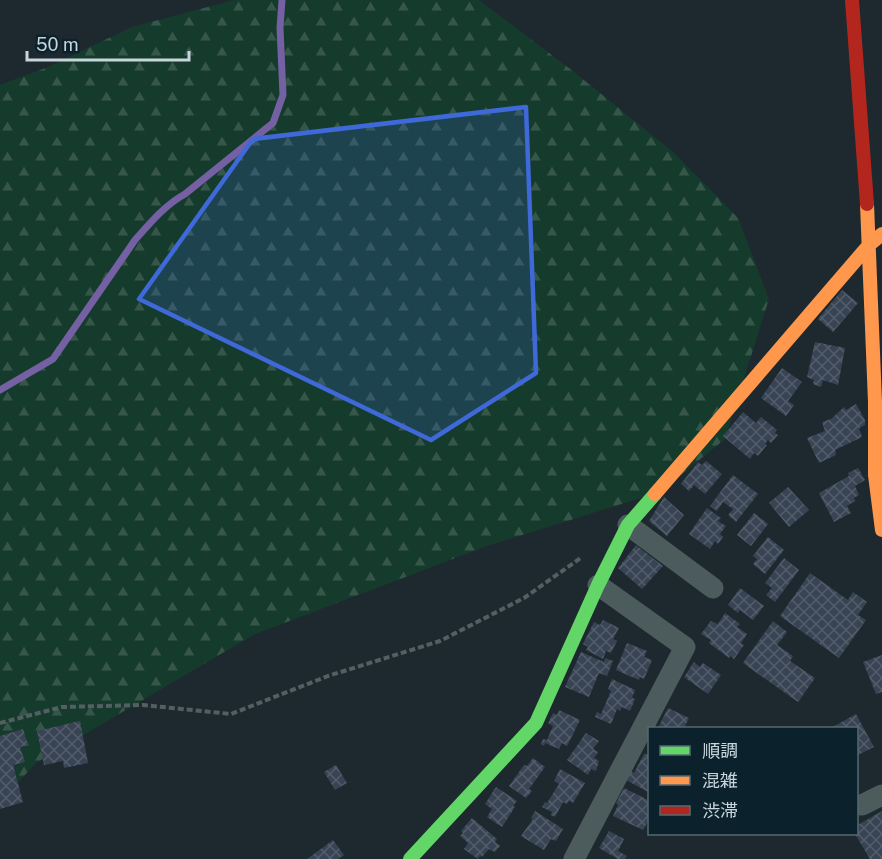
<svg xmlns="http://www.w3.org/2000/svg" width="882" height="859" viewBox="0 0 882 859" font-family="'Public Sans','Noto Sans JP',sans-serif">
<defs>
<pattern id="forest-firs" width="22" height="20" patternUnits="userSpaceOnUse" patternTransform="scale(1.5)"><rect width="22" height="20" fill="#153b2c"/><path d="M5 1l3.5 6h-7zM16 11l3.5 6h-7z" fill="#36564a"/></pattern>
<pattern id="building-cross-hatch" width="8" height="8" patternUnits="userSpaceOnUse" patternTransform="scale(1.5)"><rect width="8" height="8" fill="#384353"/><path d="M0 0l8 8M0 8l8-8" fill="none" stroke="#535d6b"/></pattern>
</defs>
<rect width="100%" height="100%" fill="#1d292f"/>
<!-- forest -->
<path fill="url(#forest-firs)" d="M234 0H479L569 68 673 152 738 218 769 299 725 439 660 492 487 546 253 635 36 763 0 802V85L48 67 132 27Z"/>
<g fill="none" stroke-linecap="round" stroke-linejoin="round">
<!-- stream -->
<path stroke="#7560a3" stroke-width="7" d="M0 390 53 359 135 240C150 223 165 205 185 194L273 123 283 95 280 28 282 0"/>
</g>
<!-- building -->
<path fill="url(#building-cross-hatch)" d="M842 290 858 303 833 332 818 319Z
M815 342 845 348 838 385 823 380 821 387 813 384 814 380 807 377Z
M782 368 802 382 788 401 794 405 786 416 761 398Z
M856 404 865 420V425L859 428 862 437 835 450 836 455 819 463 807 438 825 431 822 422 831 419 844 407 846 410Z
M743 412 756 423 761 417 777 430 775 433 778 435 771 443 768 440 765 444 767 445 758 456 754 453 750 459 723 436Z
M706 461 722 474 705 494 694 485 689 491 681 484 698 462 702 465Z
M858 468 865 480 855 486 859 495 854 498 855 501 847 506 851 513 834 522 819 493 849 476 848 473Z
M733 475 758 494 736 522 728 515 733 509 723 502 717 511 710 506Z
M788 487 809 510 789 527 769 503Z
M664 497 684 515 667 536 649 521Z
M707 508 721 518 718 521 726 526 720 534 723 537 718 544 715 541 710 549 689 534Z
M754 513 768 524 751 546 737 535Z
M768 537 784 550 765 574 753 564 757 559 753 556Z
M636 545 663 566 642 589 618 568Z
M784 558 799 570 775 602 766 595 772 588 765 583Z
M810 573 848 600 853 592 867 602 858 615 866 620 839 658 780 616Z
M740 588 764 606 753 620 740 610 738 613 728 605Z
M725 613 740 624 737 627 747 634 741 643 744 645 734 659 730 656 729 658 709 643 711 640 701 634 711 621 718 624Z
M603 620 619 628 613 639 617 641 611 653 606 651 603 659 586 650 588 647 583 644 594 622 600 625Z
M773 621 787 632 777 645 793 656 790 661 815 678 798 702 743 663Z
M627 643 647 651 644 657 652 660 644 679 640 677 639 680 616 670Z
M581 652 604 662 605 658 613 661 607 676 599 673 589 697 565 687Z
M882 655V692L876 694 863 662Z
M694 662 700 667 703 663 721 675 708 694 684 677Z
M612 679 635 690 632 698 635 699 630 711 622 707 620 711 617 709 611 724 595 717 597 712 601 714 611 691 608 689Z
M668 708 689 718 684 728H658Z
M559 710 580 720 567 746 562 743 559 749 545 743 544 746 541 744 543 739 547 740 553 726 548 723 553 713 557 715Z
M856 714 874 747 856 756V728H831Z
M80 721 88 763 64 768 63 761 44 765 37 731Z
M23 729 28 745 20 747 25 762 13 765 23 802 0 809V736Z
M586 733 599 741 593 749 598 752 594 758 599 761 596 771 591 769 588 775 567 760Z
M644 754 650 755V793L626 780 630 771 634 773Z
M533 758 545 767 529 789 532 791 526 798 509 786 524 765 527 766Z
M336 765 347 783 335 790 324 772Z
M560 769 585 783 573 803 569 801 567 804 563 802 555 817 551 815 552 812 542 807 545 802 547 803 559 784 554 781Z
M496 787 517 801 513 806 515 807 502 827 487 817 492 809 485 804Z
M624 788 650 801V818L643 830 613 816 618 805 616 803Z
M535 811 563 829 556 841 551 839 544 850 521 836 533 819 531 818Z
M882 811V859H870L855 834 856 826Z
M472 818 497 839 495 842 500 846 495 852 489 849 482 857 480 856 478 859 464 849 468 843 460 836 463 833 461 831Z
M609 831 624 839 618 851 627 856 625 859H618L599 848Z
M333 840 344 855 338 859H307Z"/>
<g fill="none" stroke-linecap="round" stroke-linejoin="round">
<!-- path -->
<path stroke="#535f60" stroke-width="4" stroke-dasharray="6 3" stroke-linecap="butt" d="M0 723 62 707 143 705 231 714 328 676 440 641 524 598 582 557"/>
<!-- street -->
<path stroke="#4c5c5d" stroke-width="21" d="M628 525 713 588
M862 805 882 795
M574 859 685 647 598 585"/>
<!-- fast -->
<path stroke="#63d668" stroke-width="14" d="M410 859 536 723 598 585 628 525 655 494"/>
<!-- slow -->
<path stroke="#ff974d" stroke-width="14" d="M867 204 875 402V475L882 530
M655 494 869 245 882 234"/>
<!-- jam -->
<path stroke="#b3261e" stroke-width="14" d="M852 0 867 204"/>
</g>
<!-- marked area -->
<path fill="#3f69d9" fill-opacity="0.2" stroke="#3f69d9" stroke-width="4.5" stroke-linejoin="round" d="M526 107 536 373 431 440 139 299 253 139Z"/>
<!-- legend -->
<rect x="648" y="727" width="210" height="108" fill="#0b222d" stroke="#576a73" stroke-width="1.5"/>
<rect x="660" y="746" width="30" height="9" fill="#63d668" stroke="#576a73" stroke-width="1.5"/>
<text x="702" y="757" font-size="18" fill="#c8d5dc">順調</text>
<rect x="660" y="776" width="30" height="9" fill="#ff974d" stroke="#576a73" stroke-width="1.5"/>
<text x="702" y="787" font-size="18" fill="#c8d5dc">混雑</text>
<rect x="660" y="806" width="30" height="9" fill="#b3261e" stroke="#576a73" stroke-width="1.5"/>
<text x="702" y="817" font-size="18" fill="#c8d5dc">渋滞</text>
<!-- scale -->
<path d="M27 51v9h162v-9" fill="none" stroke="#c8d5dc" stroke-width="3"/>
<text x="36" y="51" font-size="18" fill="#c8d5dc" stroke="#0b222d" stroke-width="4.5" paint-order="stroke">50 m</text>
</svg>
